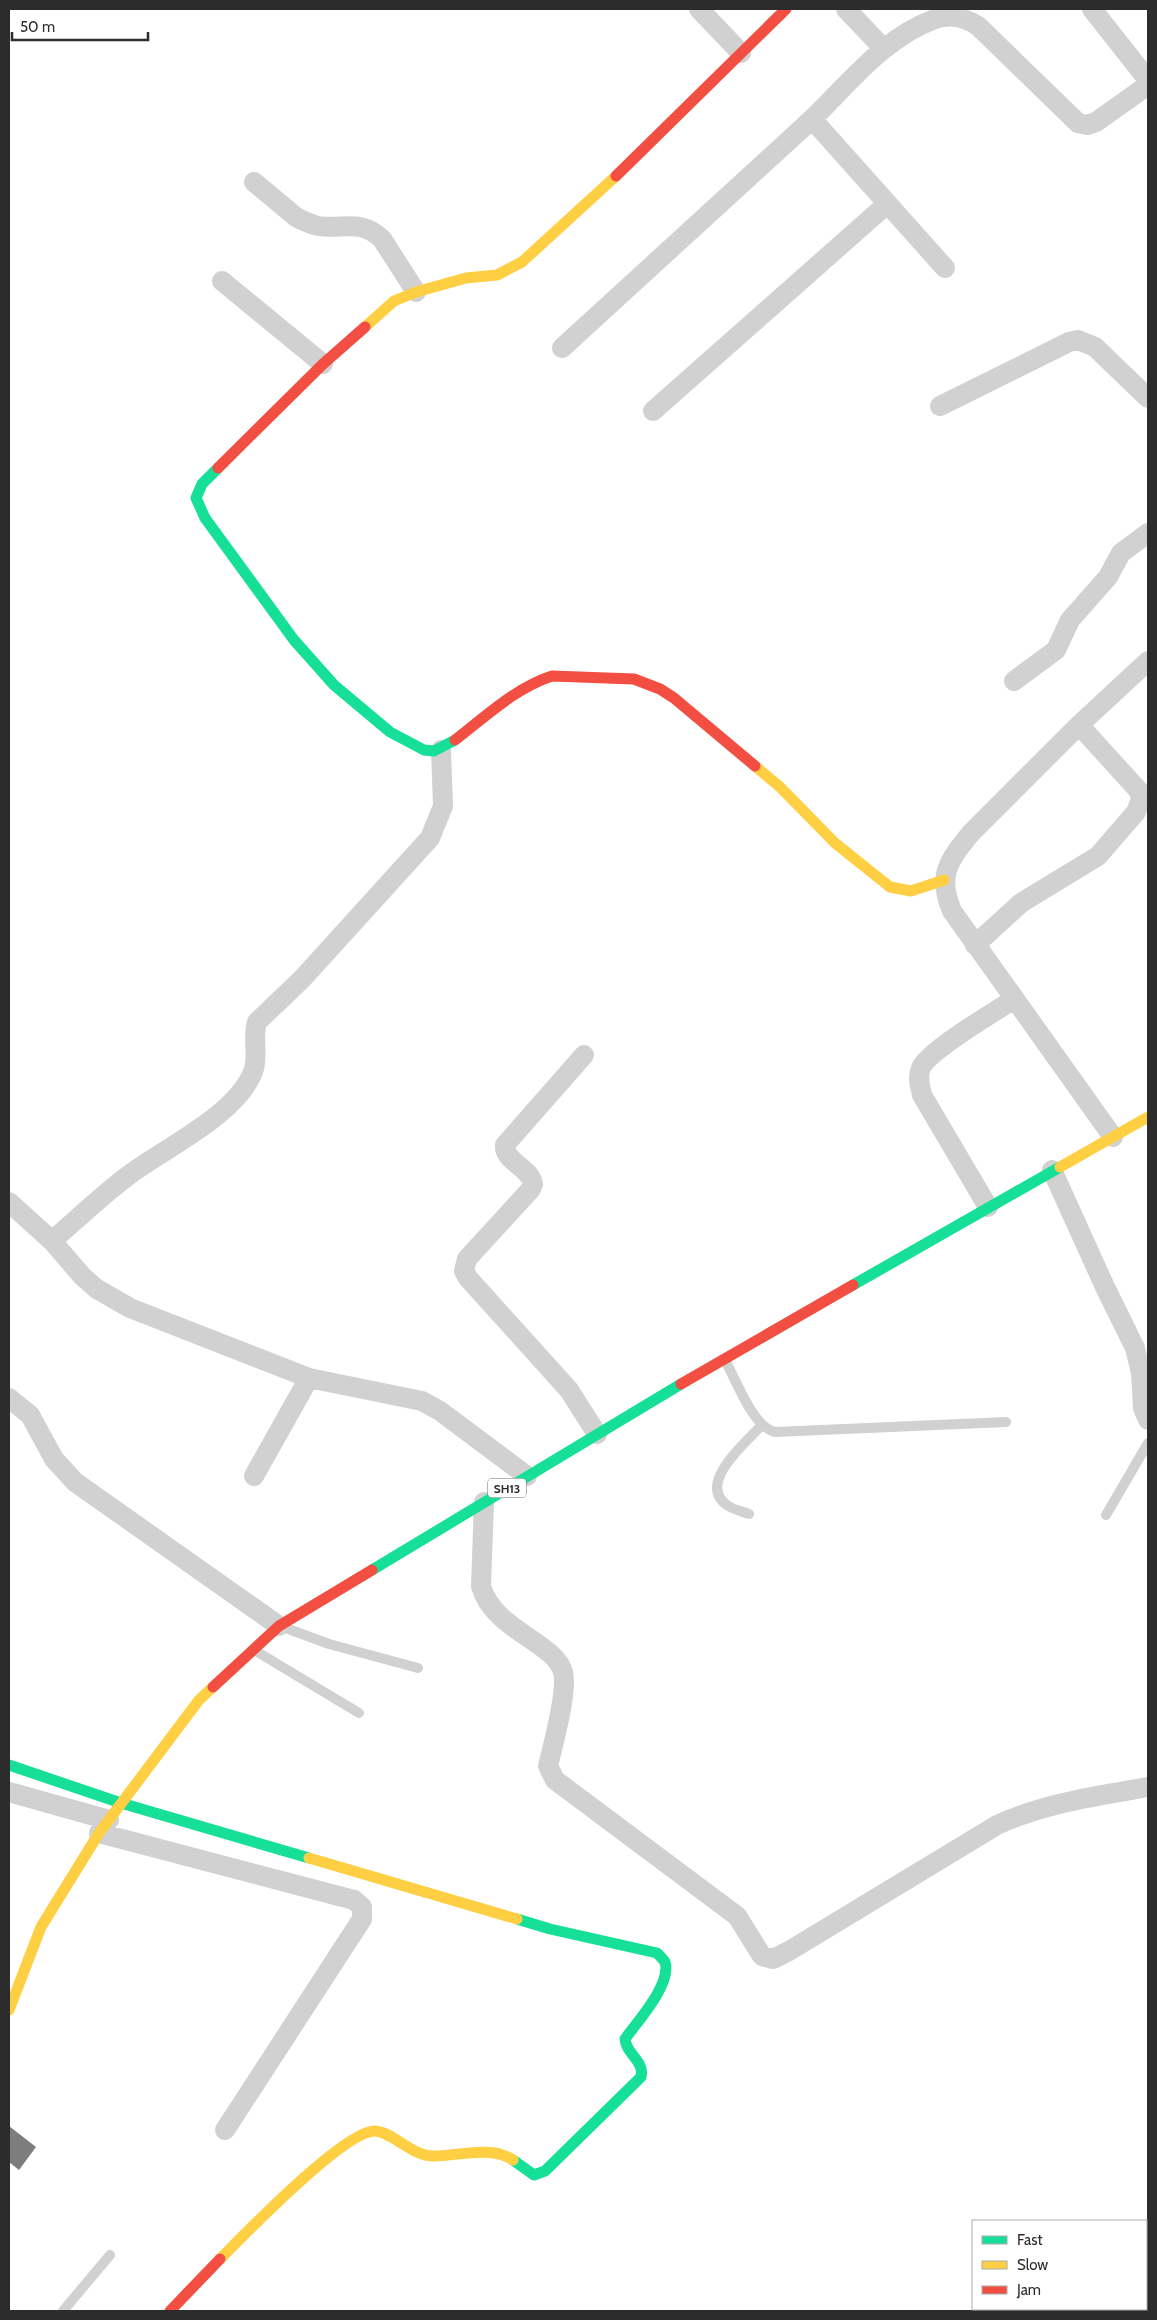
<svg xmlns="http://www.w3.org/2000/svg" width="1157" height="2320" viewBox="0 0 1157 2320" font-family="Cabin,sans-serif">
<rect width="100%" height="100%" fill="#fff"/>
<!-- building -->
<path fill="#7d7d7d" d="M9 2126 36 2147 19 2170 9 2162Z"/>
<g fill="none" stroke-linecap="round" stroke-linejoin="round">
<!-- lane -->
<path stroke="#d1d1d1" stroke-width="10" d="M725 1360C736 1380 753 1427 775 1432L1006 1422
M749 1514C742 1511 733 1510 727 1505 696 1484 746 1442 761 1426
M1106 1515 1148 1443
M283 1627 329 1644 418 1668
M254 1650 359 1713
M63 2311 110 2255"/>
<!-- street -->
<path stroke="#d1d1d1" stroke-width="20" d="M699 9 741 53
M846 9 884 49
M1092 9 1148 80
M812 119 945 268
M254 182 296 217C303 221 311 224 318 226 343 230 360 218 382 239L416 292
M222 281 323 364
M562 348C645 272 728 197 810 121 848 85 884 37 935 19 951 14 964 17 978 26L1078 123 1087 125 1096 122 1148 85
M940 406 1069 342 1078 340 1095 347 1148 398
M653 411 887 204
M1014 681 1056 650 1070 620 1108 577 1121 553 1148 533
M975 945 1021 903 1098 856 1136 812 1141 799 1139 791 1079 725
M584 1055 505 1145C503 1161 531 1168 533 1184L531 1189 467 1259 464 1271 468 1278 569 1390 597 1434
M1113 1137 952 911C937 876 948 861 971 833L1079 725 1148 661
M1052 1170 1105 1287 1135 1348 1141 1373 1143 1408 1148 1420
M9 1202 52 1241 83 1277 97 1289 130 1308 309 1378 422 1401 440 1411 527 1476
M988 1207 922 1095C920 1086 917 1077 921 1068 929 1050 995 1012 1014 999
M52 1241C76 1220 99 1198 125 1178 162 1149 235 1117 253 1072 259 1056 252 1038 257 1022L302 979 430 838 443 806 441 750
M9 1398 30 1415 54 1459 75 1482 279 1626
M254 1476 309 1378
M484 1502 481 1586C493 1630 555 1642 563 1672 568 1691 553 1745 548 1766L555 1780 737 1916 762 1956 773 1959 789 1951 997 1825C1045 1803 1096 1796 1148 1787
M9 1792 109 1820
M99 1833 354 1900 362 1907V1919L225 2130"/>
<!-- fast -->
<path stroke="#16e098" stroke-width="11" d="M218 468 202 484 196 498 205 518 294 640 334 685 390 732 424 750 434 751 455 740
M853 1285 1060 1167
M372 1570 681 1384
M9 1765 121 1803 309 1858
M513 2160 534 2175 545 2171 641 2077C645 2061 626 2054 625 2039 637 2022 672 1984 665 1962 663 1959 660 1956 657 1953L550 1929 517 1919"/>
<!-- slow -->
<path stroke="#ffcf43" stroke-width="11" d="M365 327 394 301 416 292 466 278 497 275 522 262 616 176
M755 766 780 787 835 843 890 887 911 891 944 880
M1060 1167 1148 1117
M309 1858 517 1919
M9 2010 41 1927 99 1833 199 1700 213 1687
M220 2259C244 2235 345 2130 375 2131 393 2132 411 2156 434 2156 459 2156 491 2145 513 2160"/>
<!-- jam -->
<path stroke="#f24e42" stroke-width="11" d="M616 176 786 9
M218 468 323 364 365 327
M455 740C485 717 515 688 552 676L634 679 660 689 674 698 755 766
M681 1384 853 1285
M213 1687 279 1626 372 1570
M170 2311 220 2259"/>
</g>
<g text-anchor="middle" dominant-baseline="central" stroke-width="5" stroke-linejoin="round" paint-order="stroke">
<!-- shield labels -->
<rect fill="#fff" stroke="#6b6b6b" stroke-width="1" x="488" y="1478.5" width="38" height="19" rx="4"/>
<g font-size="12" font-weight="bold" fill="#2c2c2c">
<text x="507" y="1488">SH13</text>
</g>
</g>
<!-- border -->
<rect width="1157" height="2320" fill="none" stroke="#2c2c2c" stroke-width="20"/>
<!-- legend -->
<rect x="972" y="2220" width="175" height="90" fill="#ffffff" stroke="#ababab"/>
<rect x="982" y="2236" width="25" height="8" fill="#16e098" stroke="#ababab"/>
<text x="1017" y="2245" font-size="15" fill="#2c2c2c">Fast</text>
<rect x="982" y="2261" width="25" height="8" fill="#ffcf43" stroke="#ababab"/>
<text x="1017" y="2270" font-size="15" fill="#2c2c2c">Slow</text>
<rect x="982" y="2286" width="25" height="8" fill="#f24e42" stroke="#ababab"/>
<text x="1017" y="2295" font-size="15" fill="#2c2c2c">Jam</text>
<!-- scale -->
<path d="M12 32v8h136v-8" fill="none" stroke="#2c2c2c" stroke-width="2.5"/>
<text x="20" y="32" font-size="15" fill="#2c2c2c" stroke="#ffffff" stroke-width="4" paint-order="stroke">50 m</text>
</svg>
